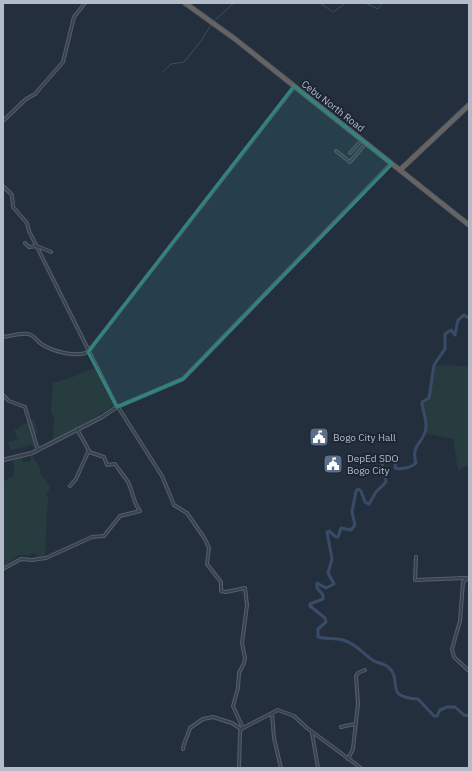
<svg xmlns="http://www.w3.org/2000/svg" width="472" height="771" viewBox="0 0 472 771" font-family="'IBM Plex Sans',sans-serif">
<rect width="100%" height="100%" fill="#242f3e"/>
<!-- green -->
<path fill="#263c3f" d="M434 365 469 366V465L458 470 453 439 424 433C429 422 423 412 422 402L429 398Z
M96 367 114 406 53 441 54 417 51 413 53 383 73 377Z
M34 420 38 431 33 437 36 448 34 449 32 445 11 450 8 442 18 439 14 431 23 424Z
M30 456H32L41 469 40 473 49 485V491L46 493 48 497 45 556 38 557 34 553H31L30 555H19L3 567V481L14 476V460L22 457 23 462H29L31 460Z"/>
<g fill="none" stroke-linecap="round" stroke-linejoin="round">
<!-- stream -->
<path stroke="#394c67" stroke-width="1" d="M320 3 333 12 346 3
M365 3 378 9 382 3
M214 21 234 3
M163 72 171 64 184 62 201 41 211 25"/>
<!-- river -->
<path stroke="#394c67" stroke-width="3" d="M469 318 464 315 458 320 455 335 451 330 445 334V349L434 365 429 398 422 402C422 409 426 416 426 427 425 443 410 444 416 463 412 467 401 470 395 468L396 459 394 457H390L382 464C382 470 386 475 386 482L376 492 369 504 365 502 361 491 358 489 356 491 352 512 355 525 351 530 341 528 338 537H336L329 531 327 532 332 559 328 573 334 584 326 588 317 583V588L323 595V599L310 604V606L325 618 326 622 318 629V637C326 639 335 638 343 640 357 644 363 654 374 661 378 663 385 664 388 667 404 680 382 697 418 699L434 716H437L440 710 447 707H455L464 715 469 716"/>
<defs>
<path id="minor" d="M3 121 26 99 35 94 63 62 74 17 85 3
M336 151 350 162 366 143
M350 153 361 141
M3 186 12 195 13 207 27 223 29 231 117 407
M25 243 29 247 37 246 51 252
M3 337C11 336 20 333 28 334 35 335 37 342 43 345 53 351 76 358 88 352L294 87
M3 395 9 401 25 407 38 450
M118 407 162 476 174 505 187 513 205 539 209 548 207 564 221 582V591L226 592 245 588 247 605 242 643 245 658 244 663 239 673 238 688 233 706 243 728
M70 486 76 479 89 450
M416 557 415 580 465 578
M3 569 21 559 32 560 46 558 92 537 104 536 120 516 140 511C133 502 133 492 128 482 127 480 117 467 115 464L107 465 104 457 89 452C88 447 80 435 77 429
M469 577 463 582 460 621 452 649 454 657 469 671
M272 713 274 738 281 768
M341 727 355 724
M312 733 318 768
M183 749C184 741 188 736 190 728L203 719 213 717 232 723 241 729
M348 759 353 749 358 704 356 676 358 673 365 670
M239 768 240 733 241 729 278 710 294 716 307 728 361 768"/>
<path id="tertiary" d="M3 460 32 453 102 417 117 407 183 379 391 164"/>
<path id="trunk" d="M185 3 235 39 469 225
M400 170 469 105"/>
</defs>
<!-- minor casing -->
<use href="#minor" stroke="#565f6c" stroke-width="4"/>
<!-- tertiary casing -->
<use href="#tertiary" stroke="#565f6c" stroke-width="4.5"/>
<!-- trunk casing -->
<use href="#trunk" stroke="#434c59" stroke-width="6"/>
<!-- minor -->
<use href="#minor" stroke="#38414e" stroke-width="2"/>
<!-- tertiary -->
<use href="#tertiary" stroke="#38414e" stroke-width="2.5"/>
<!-- trunk -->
<use href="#trunk" stroke="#656462" stroke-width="4.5"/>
</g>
<!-- marked area -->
<path fill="#308480" fill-opacity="0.2" stroke="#308480" stroke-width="3" stroke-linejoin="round" d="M294 86 392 164 183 379 117 407 88 352Z"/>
<!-- icons -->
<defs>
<symbol id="civic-square" viewBox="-11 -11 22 22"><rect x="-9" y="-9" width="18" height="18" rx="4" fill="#5c6f8a" stroke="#1d2633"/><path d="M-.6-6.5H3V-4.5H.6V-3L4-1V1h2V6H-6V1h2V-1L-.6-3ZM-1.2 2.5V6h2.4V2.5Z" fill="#fff"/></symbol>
</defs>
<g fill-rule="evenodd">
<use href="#civic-square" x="308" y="426" width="22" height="22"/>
<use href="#civic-square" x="322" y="453" width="22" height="22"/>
</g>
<g text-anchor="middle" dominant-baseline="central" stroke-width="4" stroke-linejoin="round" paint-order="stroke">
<!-- street labels -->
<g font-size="10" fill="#b4bcc9" stroke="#1d2633">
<text transform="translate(333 106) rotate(38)">Cebu North Road</text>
</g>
<!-- poi labels -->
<g font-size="10" fill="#b4bcc9" stroke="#1d2633" text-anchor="start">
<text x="333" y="437">Bogo City Hall</text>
<text x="347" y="458">DepEd SDO<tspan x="347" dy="12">Bogo City</tspan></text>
</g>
</g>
<!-- border -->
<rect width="472" height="771" fill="none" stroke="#b4bcc9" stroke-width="8"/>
</svg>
